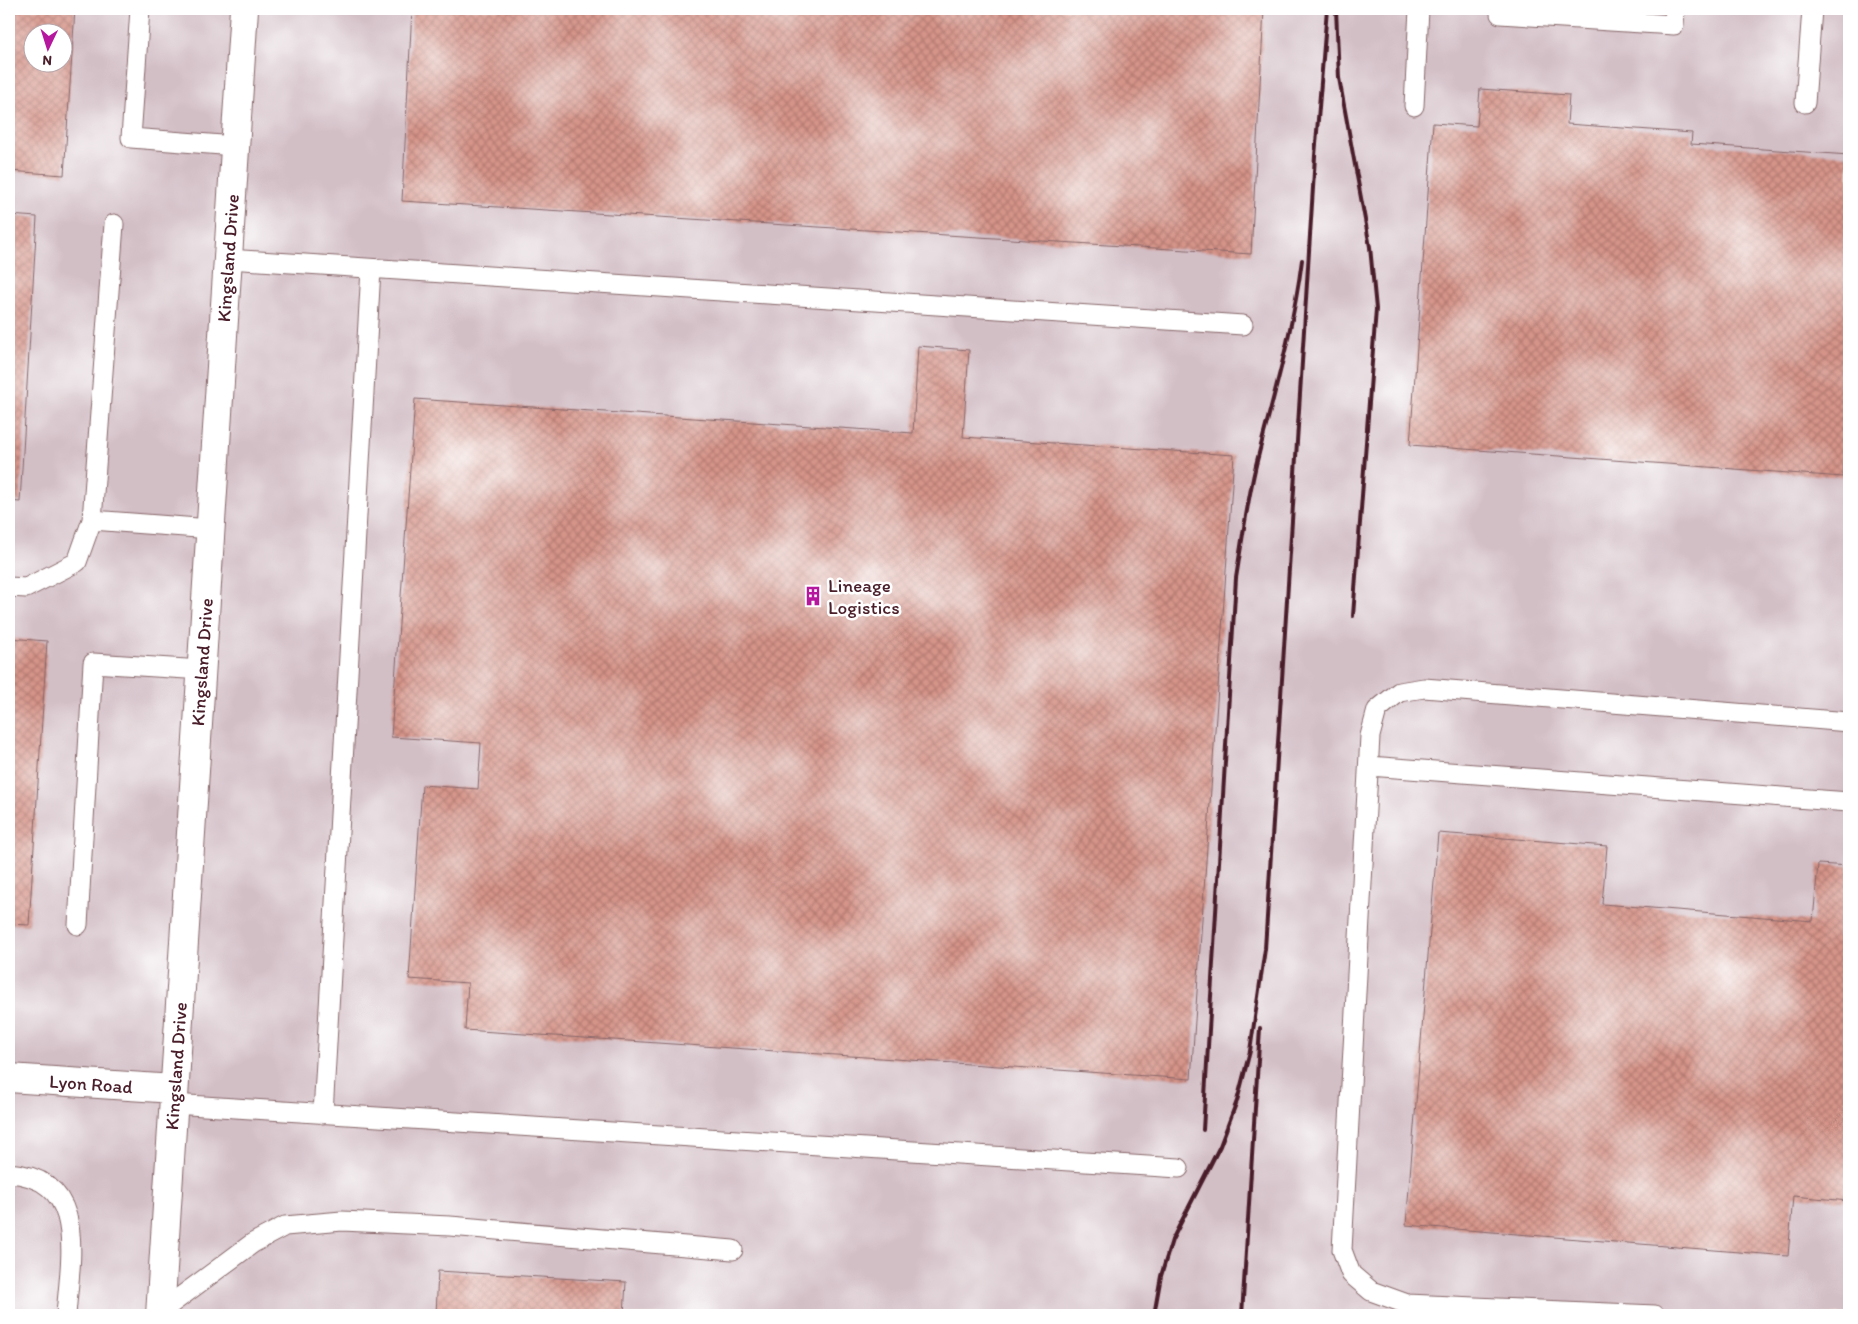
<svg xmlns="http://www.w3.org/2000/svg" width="1858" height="1324" viewBox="0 0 1858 1324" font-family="Itim,sans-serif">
<defs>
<pattern id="building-cross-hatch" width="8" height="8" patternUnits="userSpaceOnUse" patternTransform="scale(1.25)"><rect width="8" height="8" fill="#d69489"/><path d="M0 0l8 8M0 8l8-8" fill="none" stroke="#b07870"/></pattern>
</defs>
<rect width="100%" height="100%" fill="#fff"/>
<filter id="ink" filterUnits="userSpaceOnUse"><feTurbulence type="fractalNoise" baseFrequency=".02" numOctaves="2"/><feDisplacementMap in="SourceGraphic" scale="10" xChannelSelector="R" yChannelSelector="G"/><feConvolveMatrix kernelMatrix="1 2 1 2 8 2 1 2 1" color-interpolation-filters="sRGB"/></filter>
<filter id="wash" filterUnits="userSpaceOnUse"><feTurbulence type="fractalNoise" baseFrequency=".0096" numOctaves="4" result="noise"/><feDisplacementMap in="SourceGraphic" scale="20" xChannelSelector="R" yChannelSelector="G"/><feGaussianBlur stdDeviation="1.12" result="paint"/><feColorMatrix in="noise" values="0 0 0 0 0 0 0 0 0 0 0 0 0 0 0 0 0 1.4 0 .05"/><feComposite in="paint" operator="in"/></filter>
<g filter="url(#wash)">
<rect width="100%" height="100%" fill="#f9ebdb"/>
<!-- industrial -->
<path fill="#d2bec5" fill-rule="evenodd" d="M9 9H1849V1315H9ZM32 32H62V62H32Z"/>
<g id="blocks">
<!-- building -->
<path fill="url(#building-cross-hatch)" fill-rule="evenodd" d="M9 9H75L64 175 9 171ZM32 32H62V62H32Z
M412 9H1264L1251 254 402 201Z
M1480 89 1569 95 1567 124 1692 133 1691 144 1849 155V391L1843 477 1410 445 1433 123 1477 126Z
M9 215 37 217 20 502 9 501Z
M918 346 969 350 963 437 1234 455 1191 1079 465 1030 468 983 409 979 422 785 478 789 481 743 391 737 415 399 913 433Z
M9 638 47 641 29 925 9 924Z
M1438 833 1607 846 1602 904 1813 921 1818 864 1849 866V1201L1793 1196 1788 1256 1406 1225Z
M438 1271 626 1282 624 1315H436Z"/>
</g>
</g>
<g filter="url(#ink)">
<use href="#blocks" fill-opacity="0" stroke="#876669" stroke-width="1"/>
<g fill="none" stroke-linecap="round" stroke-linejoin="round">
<defs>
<path id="service" d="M140 9 131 138 235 146
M1501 9 1500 14 1674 25 1675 9
M1805 103 1812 9
M1414 106 1419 9
M114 224 92 520 211 529
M228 259 1243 325
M9 587 26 588 77 562 92 520
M1369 766 1849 802
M78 925 93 663 202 670
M173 1104 1179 1168
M323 1114 371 269
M9 1173C89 1179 70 1260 66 1315
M160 1312 253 1243 285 1226 342 1221 450 1226 733 1250
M1655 1315 1407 1304 1371 1291 1351 1274 1342 1250 1370 736 1377 710 1399 692 1424 688 1849 722"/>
<path id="minor" d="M9 1078 174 1089
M160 1315 244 9"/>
</defs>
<!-- service casing -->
<use href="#service" stroke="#876669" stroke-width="21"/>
<!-- minor casing -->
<use href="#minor" stroke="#876669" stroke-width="30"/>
<!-- service -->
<use href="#service" stroke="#fff" stroke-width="19"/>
<!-- minor -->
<use href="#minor" stroke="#fff" stroke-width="28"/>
<!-- rail -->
<path stroke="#4a1f2b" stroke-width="4" d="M1336 9 1339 78 1370 247 1376 309 1353 616
M1203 1130 1236 578C1242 541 1247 503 1256 465 1273 397 1293 331 1302 260
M1154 1315 1161 1276 1172 1240 1220 1146 1237 1101 1250 1051 1265 949 1315 156 1327 9
M1242 1315 1260 1028"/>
</g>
</g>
<!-- icons -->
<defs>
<symbol id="building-bare" viewBox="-9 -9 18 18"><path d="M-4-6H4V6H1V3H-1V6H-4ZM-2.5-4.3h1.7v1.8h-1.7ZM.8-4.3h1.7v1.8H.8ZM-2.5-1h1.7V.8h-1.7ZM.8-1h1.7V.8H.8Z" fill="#b5179e" stroke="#fff" stroke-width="2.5" paint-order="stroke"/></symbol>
</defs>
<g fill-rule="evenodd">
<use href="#building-bare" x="799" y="582" width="28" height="28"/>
</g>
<g text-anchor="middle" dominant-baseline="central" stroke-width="5" stroke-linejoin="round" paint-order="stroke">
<!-- street labels -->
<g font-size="19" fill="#4a1f2b" stroke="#fff">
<text transform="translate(228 258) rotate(-86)">Kingsland Drive</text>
<text transform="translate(202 662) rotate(-86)">Kingsland Drive</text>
<text transform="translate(176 1066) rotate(-86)">Kingsland Drive</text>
<text transform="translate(91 1084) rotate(4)">Lyon Road</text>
</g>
<!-- poi labels -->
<g font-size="19" fill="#4a1f2b" stroke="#fff" text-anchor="start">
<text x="828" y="585">Lineage<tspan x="828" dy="22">Logistics</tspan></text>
</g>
</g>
<!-- margin -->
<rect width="1858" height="1324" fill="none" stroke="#fff" stroke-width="30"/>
<!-- north arrow -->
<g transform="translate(48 48) rotate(184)"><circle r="24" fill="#ffffff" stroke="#b7a5aa"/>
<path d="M0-4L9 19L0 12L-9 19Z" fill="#b5179e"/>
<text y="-8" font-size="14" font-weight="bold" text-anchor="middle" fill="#4a1f2b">N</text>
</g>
</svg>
